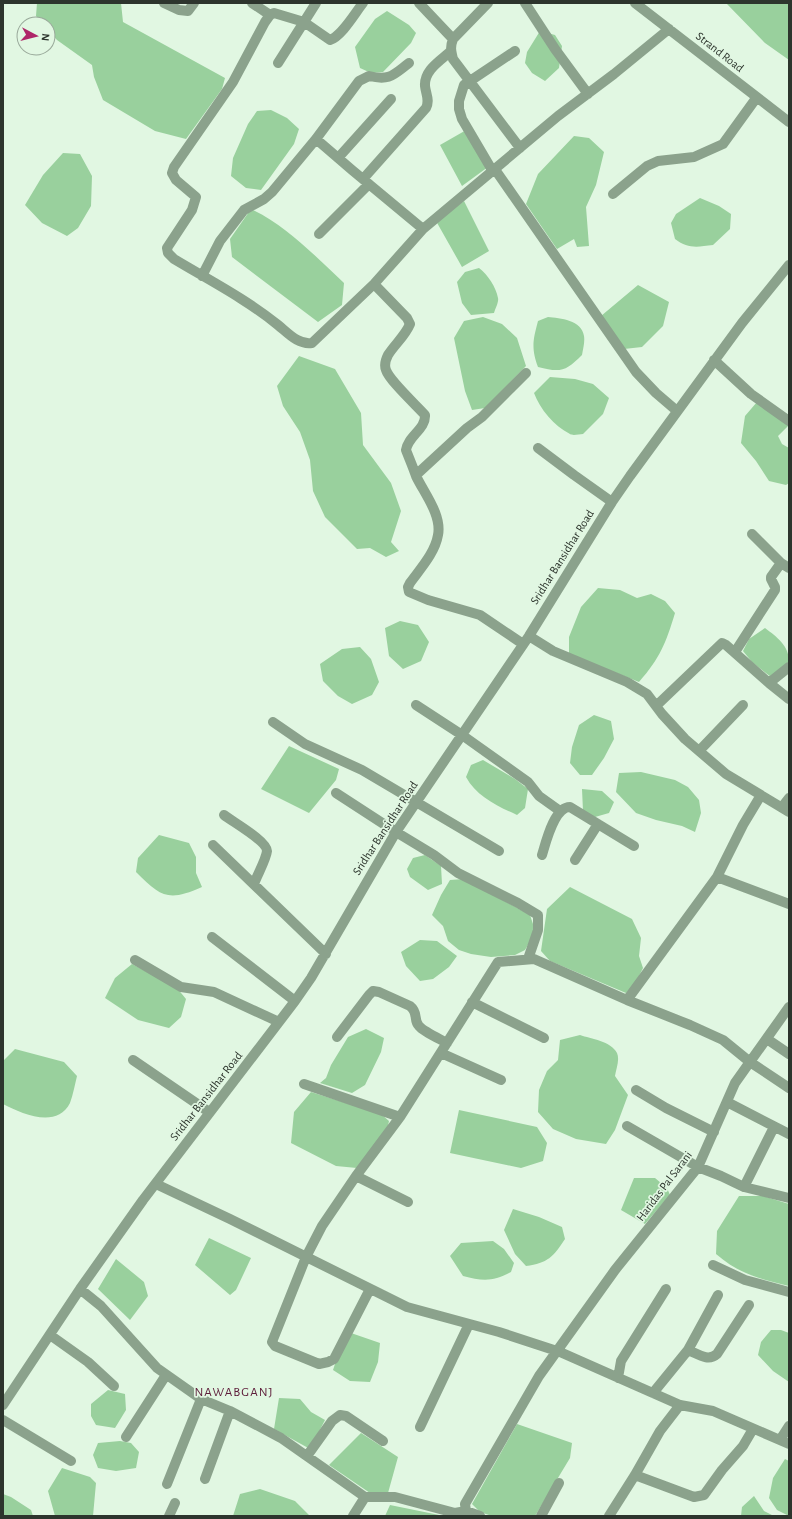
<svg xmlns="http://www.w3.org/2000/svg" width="792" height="1519" viewBox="0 0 792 1519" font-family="'Alegreya Sans',sans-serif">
<rect width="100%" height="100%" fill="#e1f7e2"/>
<!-- water -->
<path fill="#99d09d" d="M37 3H121L123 22 225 78 222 89 186 139 155 131 103 100 94 77 92 65 57 40 48 30V24H43L36 16Z
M726 3H789V60L765 43Z
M387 11 409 25 416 33 411 43 383 72 371 73 360 68 355 47 375 19Z
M540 31 555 35 562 46 559 68 545 81 532 73 525 63 527 52Z
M271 110 287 118 299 129 294 144 261 190 246 188 231 176 233 158 248 124 257 111Z
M468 129 488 167 462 186 440 145Z
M574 136 589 138 604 152 596 185 586 207 589 246 577 247 574 239 557 249 526 204 538 174Z
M63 153 80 154 92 176 91 206 78 228 67 236 42 223 25 205 43 175Z
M700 198 719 206 731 214 730 229 713 245C697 247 688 249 675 239L671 223 676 214Z
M464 201 489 251 462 267 436 221Z
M251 209C286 225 315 256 344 283L342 305 318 322 232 257 230 239Z
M479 268C488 275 496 287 498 298 499 302 495 309 494 313L471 315 462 303 457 282 465 272Z
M638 285 669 302 663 326 642 347 624 349 601 316Z
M483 317 502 324 517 338 526 366 485 408 472 410 465 391 454 338 464 321Z
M548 317C560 318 582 320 584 336 585 342 583 349 582 355 566 371 561 373 538 367 531 348 533 340 538 321Z
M299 356 335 369 361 413 363 445 391 483 401 511 391 542 399 551 386 557 370 548 357 549 325 517 313 491 310 460 300 432 283 406 277 386Z
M550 377 575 379 593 384 609 398 603 414 583 434C579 434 573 436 570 434 554 426 540 409 534 393Z
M757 402 773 411 789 415V425L778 436 782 444 789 448V483L786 485 769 481 756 461 741 443 745 416Z
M598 588 620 590 637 598 651 594 665 601 675 613C666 643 660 658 639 682L569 654V637L581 607Z
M400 621 418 625 429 642 421 661 403 669 389 656 385 628Z
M765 628C777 637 789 646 789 661L780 671 771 677 752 662 743 651 749 639Z
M360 647 371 659 379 682 372 695 352 704 338 696 323 681 320 664 342 649Z
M594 715 611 721 614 739 604 758 592 775H580L570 763 572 747 579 725Z
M289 746 339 769 336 780 309 813 261 789Z
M483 760 515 779 528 789 525 808 517 815C497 806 476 796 466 777L471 765Z
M641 772 675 780 688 787 699 800 701 813 695 832 682 826 656 820 636 813 616 792 619 773Z
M582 789 602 791 614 802 609 813 595 817 583 811Z
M159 835 189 843 196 857V873L202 887C168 902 161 897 136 872L138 858Z
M425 855 441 866 442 884 428 890 410 877 407 869 413 858Z
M464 879 530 915 534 927 532 938 525 950 515 955 491 957 471 954 459 950 448 941 443 926 432 915 441 895 450 880Z
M570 887 632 919 641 938 639 956 643 968 635 984 626 993 550 961 541 951 547 909Z
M420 940 437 941 457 956 449 967 433 979 420 981 406 966 401 952Z
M132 964 177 988 186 999 181 1017 169 1028 138 1020 105 998 115 978Z
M366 1029 384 1038 381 1052 365 1085 352 1093 320 1083 326 1078 331 1065 348 1037Z
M580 1035C591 1039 611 1041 617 1053 620 1060 616 1069 615 1076L628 1095 615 1130 606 1144 576 1139 553 1129 538 1112 539 1090 547 1071 558 1060 560 1040Z
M15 1049 64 1062 77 1076C75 1084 73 1095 70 1103 57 1129 22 1114 3 1104V1061Z
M311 1092 381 1114 389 1121 386 1135 357 1168 336 1166 291 1143 294 1112Z
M459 1110 537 1127 547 1143 543 1161 521 1168 450 1153Z
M634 1178H655L667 1188 670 1195 645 1224 621 1210Z
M739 1196H763L789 1204V1286C760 1279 739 1274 716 1254L717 1231Z
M513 1209 539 1217 562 1227 565 1239C553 1257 548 1263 526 1266L515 1254 504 1230Z
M209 1238 251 1258 236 1290 230 1295 195 1265Z
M493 1241 504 1249 514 1263 511 1272C493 1282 482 1281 463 1276L450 1256 461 1243Z
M116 1259 144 1282 148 1296 130 1320 98 1289Z
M771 1330H781L789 1333V1382L773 1371 758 1355 761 1342Z
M351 1333 380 1343 378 1362 370 1382 350 1381 333 1370 340 1349Z
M108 1390 125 1394 126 1410 115 1428 96 1425 91 1416V1404Z
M279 1398 300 1399 311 1412 325 1420 310 1449 274 1429Z
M517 1424 572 1443 570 1458 535 1516H492L480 1512 472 1504Z
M361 1433 398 1457 388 1493H370L329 1465Z
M120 1441 131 1443 139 1452 136 1468 116 1471 98 1468 93 1455 98 1443Z
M785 1459 789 1461V1516L777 1510 769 1498 773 1478Z
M62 1468 90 1477 96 1483 93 1516H55L48 1491Z
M260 1489 295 1501 310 1516H233L240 1494Z
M3 1494 11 1497 31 1510 33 1516H3Z
M754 1496 764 1511 774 1516H741L742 1507Z
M390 1505 439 1515 440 1516H385Z"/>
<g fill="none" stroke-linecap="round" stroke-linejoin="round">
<!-- minor -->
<path stroke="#8ba28c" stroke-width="10" d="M164 3 179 10 188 11 194 3
M252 3 270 15
M316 3 304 22 274 13 270 15 265 22 233 82 174 167 172 173 176 180 196 197 192 210 167 248 168 253 174 259C209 280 246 299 278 325 288 333 298 345 312 343L374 284 423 229 558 116 614 74 669 29
M419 3 453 39
M488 3 453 39C450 47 451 51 453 59L520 148
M525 3 555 49 588 94
M635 3 789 122
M278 63 304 22 330 40C342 36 355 13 363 3
M316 139 352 170 423 229
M338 158 391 99
M494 168 636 372 656 393 677 411
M492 170 462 119 459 109V101L464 85 515 51
M363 179 426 108C430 100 426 95 425 86 424 70 440 61 451 51
M613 194 647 166 658 161 694 157 723 144 757 97
M319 234 369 184
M202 276 220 241 244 210 264 199 272 192 316 139 359 81 369 76C390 81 393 75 409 63
M374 284 407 318 410 324C405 336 395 344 388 355 386 359 384 365 386 370 389 380 416 405 425 415 426 429 408 436 406 450 409 458 413 467 416 476 424 493 442 515 438 535 435 553 420 569 410 583L408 587 409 592 428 600 480 615 523 644
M714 360 751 394 789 421
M538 448 574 475 612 502
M416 475 467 428 482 417 526 373
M752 534 781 563 789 568
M529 636 553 651 627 682 647 694 662 714 685 739 726 774 789 812
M735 652 775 590V587L771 579V577L781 563
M769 683 789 699
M416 705 462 735 528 782 539 796 560 811
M656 706 722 643 726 645 769 683 789 667
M273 722 305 744 362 770 499 851
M699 751 743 705
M336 793 396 832 434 855 458 873 518 903 538 915V930L528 959
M782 807 789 798
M224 815C233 822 267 841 267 851 266 860 257 875 254 884
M213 845 326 954
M542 855C546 842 554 807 570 807L634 846
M575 860 598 824
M717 877 789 904
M212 937 295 1001
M135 960 181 987 214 992 279 1022
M627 1000 717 877 743 825 761 795
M472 1002 544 1038
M337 1037 369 995 373 991 379 992 410 1006C419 1013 413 1020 419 1026 424 1032 440 1039 447 1043
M767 1039 789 1054
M441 1053 501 1080
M133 1060 209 1112
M304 1084 400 1117
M636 1090 666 1108 714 1132
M727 1102 789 1134
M627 1126 698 1167 721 1176 744 1187 789 1198
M356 1176 408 1202
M156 1184 230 1219 407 1307 499 1332 560 1352 680 1405 713 1411 789 1444
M744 1187 774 1127
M713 1265 745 1280 789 1292
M80 1289 101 1306 157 1368 201 1399 230 1411 281 1438 365 1497H395L455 1513 466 1511
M370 1289 334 1359 328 1362 319 1364 275 1346 272 1342 306 1257 322 1226 356 1176 400 1117 498 962 534 959 627 1000 690 1025 723 1040 750 1062 789 1088
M50 1335 88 1362 114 1386
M688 1350 718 1295
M618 1378 621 1361 666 1289
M653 1393 688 1350C698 1354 708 1362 717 1354L749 1305
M3 1405 80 1289 143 1200 295 1001 311 978 396 832 529 636 612 502 630 476 742 323 789 265
M3 1420 71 1461
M420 1427 469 1324
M126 1437 166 1375
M780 1440 789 1426
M307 1456 332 1421 340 1415 346 1416 383 1441
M635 1475 694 1497 704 1495 722 1470 743 1446 753 1429
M205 1479 230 1411
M167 1484 201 1399
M169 1516 175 1503
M353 1516 365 1497
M480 1516 466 1511 465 1504 539 1376 615 1270 698 1167 735 1083 789 1007
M541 1516 559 1483
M609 1516 635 1475 660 1431 680 1405"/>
</g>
<g text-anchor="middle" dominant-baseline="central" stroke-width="3.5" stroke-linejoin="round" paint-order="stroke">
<!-- street labels -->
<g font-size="12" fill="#2d352d" stroke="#e1f7e2">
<text transform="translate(720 52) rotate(38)">Strand Road</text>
<text transform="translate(562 557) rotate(-58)">Sridhar Bansidhar Road</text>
<text transform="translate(385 828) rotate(-57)">Sridhar Bansidhar Road</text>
<text transform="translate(206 1096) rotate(-52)">Sridhar Bansidhar Road</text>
<text transform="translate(664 1186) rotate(-53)">Haridas Pal Sarani</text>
</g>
<!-- neighbourhood labels -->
<g font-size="13" letter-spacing="1" fill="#5d1c39" stroke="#e1f7e2">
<text x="234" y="1392">NAWABGANJ</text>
</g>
</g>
<!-- border -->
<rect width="792" height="1519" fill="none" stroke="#2d352d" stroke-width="8"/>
<!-- north arrow -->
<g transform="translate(36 36) rotate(97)"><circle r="19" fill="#e1f7e2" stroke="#99a99a"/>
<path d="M0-3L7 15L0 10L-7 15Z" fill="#ae2668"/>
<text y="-6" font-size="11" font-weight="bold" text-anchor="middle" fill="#2d352d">N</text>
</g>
</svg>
